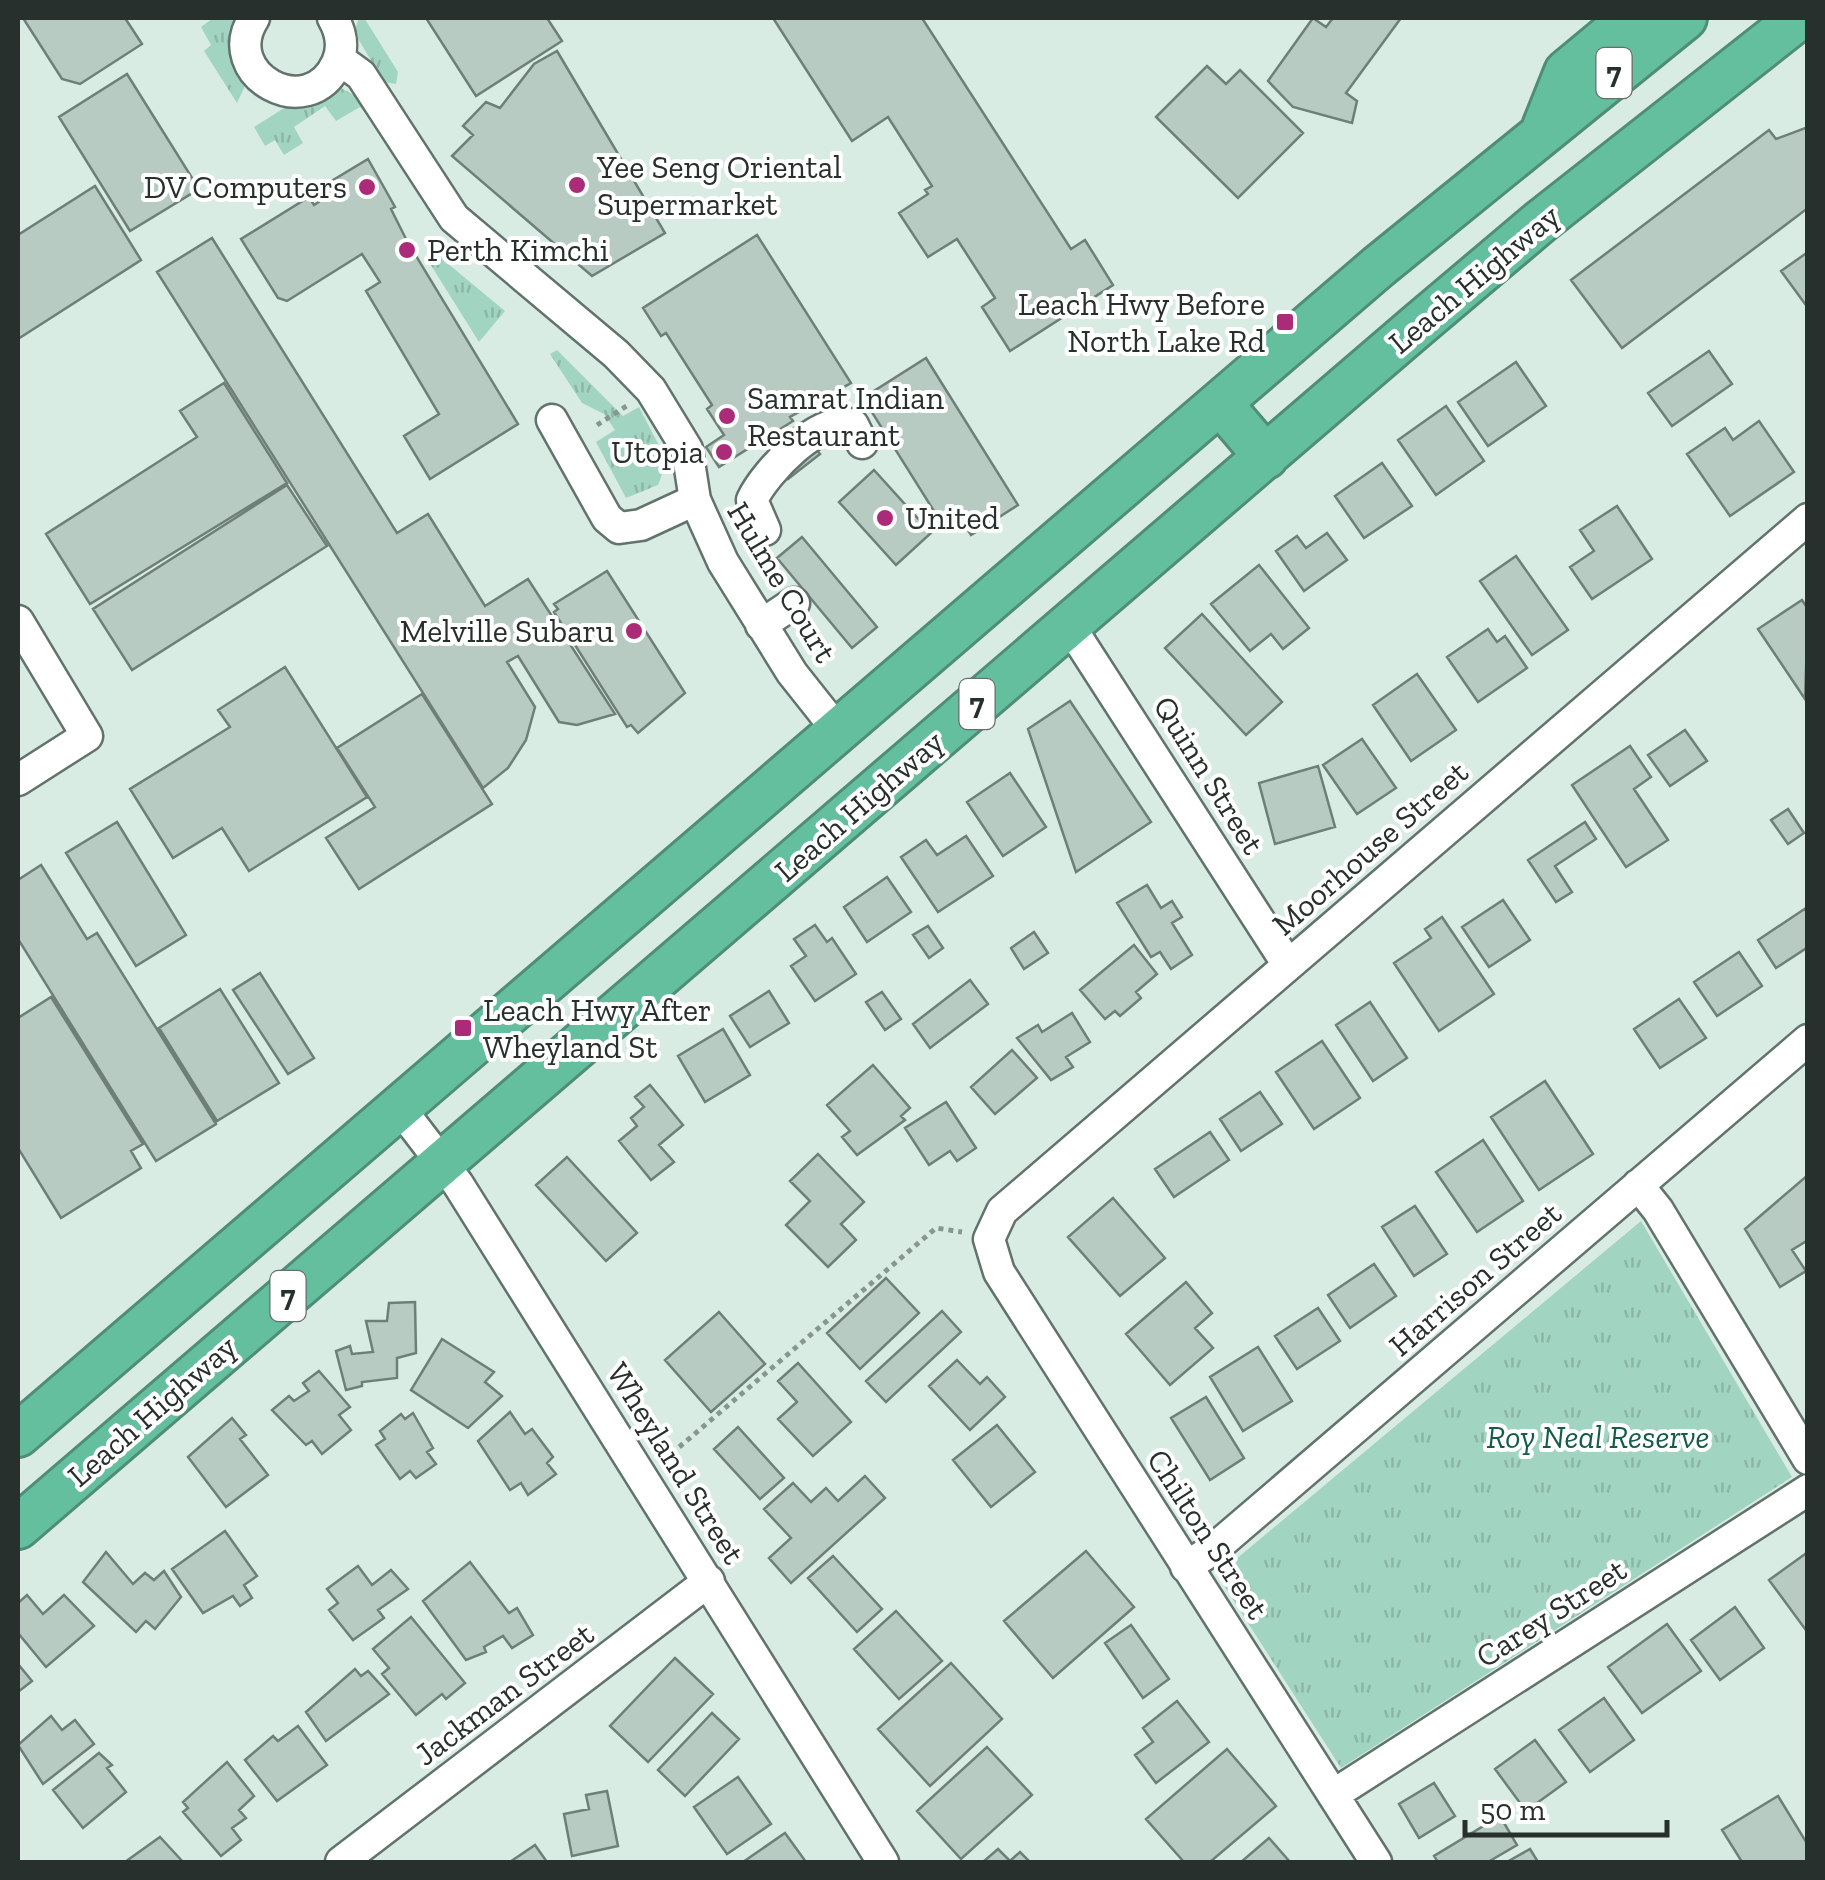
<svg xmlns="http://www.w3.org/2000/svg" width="1825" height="1880" viewBox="0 0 1825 1880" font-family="'Zilla Slab',serif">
<defs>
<pattern id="grass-tufts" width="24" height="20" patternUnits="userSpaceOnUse" patternTransform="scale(2.5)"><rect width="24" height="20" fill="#a2d5c1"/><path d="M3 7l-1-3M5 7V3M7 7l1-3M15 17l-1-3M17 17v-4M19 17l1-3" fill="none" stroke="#8cb7a6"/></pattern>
</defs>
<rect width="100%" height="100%" fill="#d9ece4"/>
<!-- grass -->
<path fill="url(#grass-tufts)" d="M213 18H242L247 82 237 103 204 51 211 45 201 27Z
M359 18 365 19 398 72 396 84 384 82 354 32Z
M341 88 358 97 374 121 360 107 336 121 325 106 294 127 303 143 284 155 275 140 265 146 254 127 292 103Z
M435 253 505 311 479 342 427 259Z
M557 350 623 416 639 407 667 461 658 485 626 498 596 442 615 430 604 414 582 403 550 354Z
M1641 1221 1792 1477 1341 1768 1217 1575Z"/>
<!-- building -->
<path fill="#b8cbc3" stroke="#6e7f78" stroke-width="2.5" d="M23 18H125L142 44 80 84 62 79Z
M426 18H547L562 41 476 96Z
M773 18H922L1071 249 1085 240 1113 285 1010 351 982 307 995 298 957 239 928 257 899 213 928 194 925 190 932 186 888 117 852 141Z
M1313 18 1326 27 1333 18H1401L1346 93 1357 101 1352 123 1293 107 1268 81Z
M557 51 665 233 592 276 452 156 473 135 463 126 486 102 500 108 534 64Z
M1207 66 1226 84 1240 70 1303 133 1238 198 1156 117Z
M127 74 199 189 130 231 59 117Z
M1808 127V208L1622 348 1571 280 1769 130 1776 139Z
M368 159 395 207 391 209 407 241 518 424 430 479 404 436 439 414 366 291 380 282 362 254 287 301 278 298 241 239 309 197 314 205 331 194 325 185Z
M95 186 141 260 18 339V235Z
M757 235 851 383 790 417 793 421 766 438 761 433 746 443 749 448 719 467 706 447 724 435 707 409 712 405 666 333 661 336 643 308Z
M212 238 397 533 428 514 485 606 528 579 615 714 577 725 559 722 518 656 507 662 535 707 526 740 508 768 483 788 157 272Z
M1808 252V308L1781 271Z
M1709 351 1732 384 1672 426 1648 393Z
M926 358 1018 505 971 535 960 518 944 527 863 398Z
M1516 362 1546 406 1488 446 1458 402Z
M224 383 287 483 90 604 46 534 197 437 180 411Z
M1446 406 1484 461 1436 495 1398 440Z
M1759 421 1794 472 1730 516 1687 454 1725 428 1733 440Z
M801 430 820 454 788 479 769 455Z
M1382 463 1412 506 1364 538 1335 496Z
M874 470 931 533 896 565 839 502Z
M287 485 327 546 132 670 93 609Z
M1617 506 1652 559 1592 599 1570 567 1594 551 1580 530Z
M1327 533 1347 560 1304 591 1276 551 1297 536 1306 548Z
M802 537 877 627 852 648 777 558Z
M1516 556 1568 630 1532 655 1480 581Z
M1259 565 1309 628 1283 649 1271 634 1250 651 1211 604Z
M607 571 685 693 638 733 631 725 627 727 554 612 558 609 554 604Z
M1802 600 1808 609 1805 699 1758 629Z
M1202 614 1282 702 1246 735 1165 648Z
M1488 629 1497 642 1505 636 1527 668 1478 702 1447 657Z
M285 667 367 797 249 871 222 828 173 858 130 789 230 727 218 710Z
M1417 674 1456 730 1411 761 1373 705Z
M422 694 492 804 359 889 326 838 375 807 337 748Z
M1070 701 1151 822 1076 872 1028 729Z
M1685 730 1707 761 1670 786 1648 755Z
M1362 739 1396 788 1357 814 1323 765Z
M1630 746 1651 777 1634 789 1668 840 1626 867 1572 785Z
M1318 766 1335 827 1275 844 1259 783Z
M1010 773 1046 827 1003 856 967 802Z
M1788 809 1804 833 1788 844 1771 820Z
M117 822 186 935 136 966 66 853Z
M1585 822 1596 839 1555 866 1572 892 1556 902 1528 860Z
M966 836 993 876 938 912 901 857 926 840 937 855Z
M41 865 87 939 97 933 216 1124 156 1161 18 939V880Z
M887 877 911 912 867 942 844 907Z
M1147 885 1161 908 1172 901 1182 917 1172 923 1192 955 1171 969 1160 952 1151 957 1117 903Z
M1503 900 1530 940 1489 967 1462 927Z
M1806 908 1808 947 1776 968 1758 940Z
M1442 917 1494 994 1439 1031 1394 963 1431 938 1425 929Z
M815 925 827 942 832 938 856 974 815 1001 791 966 806 956 794 939Z
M928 926 943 948 929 958 913 935Z
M1034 932 1048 953 1024 969 1011 948Z
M1134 945 1157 974 1136 992 1141 998 1120 1016 1115 1011 1105 1019 1080 990Z
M1739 952 1762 986 1717 1016 1694 982Z
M260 973 314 1058 288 1074 233 990Z
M970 980 988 1004 930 1048 913 1024Z
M220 989 279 1083 217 1121 159 1028Z
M769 991 789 1023 750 1047 730 1016Z
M882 992 901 1019 885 1030 866 1002Z
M51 997 143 1144 131 1151 141 1168 61 1218 18 1148V1018Z
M1679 999 1706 1038 1660 1068 1634 1029Z
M1370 1002 1407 1058 1373 1081 1336 1025Z
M1072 1013 1090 1042 1066 1057 1073 1067 1051 1080 1017 1038 1038 1025 1042 1032Z
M723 1029 750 1075 705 1102 678 1056Z
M1322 1041 1360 1098 1314 1129 1276 1072Z
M1012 1050 1037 1078 995 1114 971 1087Z
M873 1065 910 1108 901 1116 905 1120 857 1155 842 1137 850 1131 827 1105Z
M1545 1081 1593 1154 1539 1190 1491 1117Z
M650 1085 683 1125 659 1145 674 1162 651 1180 619 1141 637 1126 631 1118 644 1107 635 1097Z
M1260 1092 1282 1124 1241 1151 1220 1119Z
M946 1102 976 1148 957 1161 950 1151 929 1165 905 1128Z
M1210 1132 1229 1160 1174 1197 1155 1169Z
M1483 1140 1523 1201 1477 1232 1436 1172Z
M818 1154 864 1202 841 1224 856 1240 828 1267 786 1225 810 1201 790 1181Z
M567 1157 637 1233 606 1261 536 1185Z
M1808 1175V1240L1792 1250 1806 1271 1780 1287 1745 1229Z
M1113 1198 1165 1258 1120 1296 1068 1237Z
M1415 1206 1447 1254 1414 1276 1382 1227Z
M1374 1264 1396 1296 1350 1328 1328 1295Z
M886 1278 919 1313 860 1369 827 1333Z
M1186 1282 1212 1313 1195 1328 1213 1348 1170 1385 1126 1334Z
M415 1302 416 1353 397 1358V1378L362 1382V1386L346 1390 336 1351 350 1346 352 1354 373 1352 366 1321H387L389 1303Z
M1318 1308 1340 1341 1297 1369 1275 1336Z
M942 1311 961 1332 886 1402 866 1381Z
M719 1312 765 1364 711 1412 665 1360Z
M442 1339 494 1372 485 1382 502 1396 468 1428 411 1390Z
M1258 1347 1292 1401 1243 1431 1210 1377Z
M957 1360 980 1384 987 1377 1005 1397 970 1430 929 1386Z
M798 1363 851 1422 813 1456 778 1419 797 1402 778 1381Z
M319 1371 350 1407 339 1415 351 1430 322 1454 312 1441 306 1445 272 1410 289 1396 294 1401 309 1391 303 1383Z
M1206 1397 1244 1458 1210 1480 1171 1418Z
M510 1412 525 1434 532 1429 553 1457 547 1463 556 1474 528 1495 521 1483 510 1490 478 1441Z
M413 1413 433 1448 427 1452 436 1464 416 1478 410 1471 400 1479 376 1445 385 1439 380 1431 401 1414 405 1419Z
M232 1418 246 1435 240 1439 268 1475 226 1507 188 1457Z
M997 1425 1035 1472 991 1507 953 1460Z
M738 1427 784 1478 760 1499 714 1449Z
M865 1476 885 1498 791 1583 769 1558 791 1538 764 1509 793 1483 811 1502 826 1488 838 1501Z
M225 1531 257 1576 244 1585 252 1598 240 1606 233 1596 203 1613 172 1569Z
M1086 1551 1134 1607 1053 1678 1004 1621Z
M106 1552 133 1584 145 1573 154 1580 164 1571 181 1597 155 1629 146 1621 136 1632 83 1582Z
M1808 1552V1633L1769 1580Z
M833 1556 882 1609 857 1632 808 1578Z
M470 1562 509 1613 517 1608 533 1635 512 1648 503 1636 484 1647 486 1652 466 1660 423 1601Z
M358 1566 372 1585 391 1570 408 1589 378 1610 384 1618 353 1640 329 1610 338 1603 327 1589Z
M27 1595 43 1614 64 1595 94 1626 46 1667 18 1633V1603Z
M1735 1607 1764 1648 1720 1680 1691 1640Z
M896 1611 942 1661 899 1699 854 1649Z
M411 1617 465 1683 446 1699 442 1694 416 1715 382 1674 389 1668 373 1649Z
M1667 1624 1701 1671 1642 1713 1608 1667Z
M1131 1625 1169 1679 1143 1698 1105 1643Z
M675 1658 713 1694 648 1762 610 1726Z
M951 1663 1002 1719 930 1786 878 1729Z
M18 1664 32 1681 18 1692Z
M355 1669 361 1676 368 1671 389 1694 326 1741 306 1712Z
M1604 1698 1634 1740 1590 1772 1559 1730Z
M1177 1701 1209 1742 1156 1783 1135 1755 1153 1742 1143 1728Z
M712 1713 739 1739 685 1796 658 1770Z
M51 1716 62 1730 75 1720 94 1744 43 1784 18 1745Z
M298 1726 327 1765 277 1801 245 1760 273 1736 278 1741Z
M1535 1740 1566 1782 1526 1811 1495 1769Z
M987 1747 1032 1795 961 1859 917 1811Z
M1227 1749 1276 1806 1210 1862H1184L1146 1819Z
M99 1753 112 1765 107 1768 126 1792 83 1828 53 1790Z
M227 1762 254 1796 239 1810 246 1818 232 1828 241 1840 221 1856 183 1812 188 1808 183 1802Z
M738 1777 771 1824 727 1854 694 1807Z
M1434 1783 1455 1816 1419 1838 1399 1804Z
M607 1791 618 1846 572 1856 564 1814 589 1809 586 1795Z
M1778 1796 1808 1845V1862H1742L1722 1830Z
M1500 1816 1517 1845 1488 1862H1438L1434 1856Z
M785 1833 806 1862H743Z
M160 1837 183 1862H125Z
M1269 1838 1290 1862H1241Z
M535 1845 547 1862H510Z
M998 1849 1010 1861 1020 1852 1030 1862H983Z
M1530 1849 1538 1862H1507Z"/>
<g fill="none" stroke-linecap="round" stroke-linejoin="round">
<defs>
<path id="minor" d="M254 18C217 75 309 125 337 63 344 48 341 32 333 18
M339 59 361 75 454 218 616 354 651 390 687 449 695 500 723 562 792 673 838 731
M552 420 607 518 619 528 641 525 695 500
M765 530 752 500C765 472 820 414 853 425L862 443
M18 621 87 736 18 780
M761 625 794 603
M1069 625 1288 965
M399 1107 458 1184 883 1862
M1638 1185 1658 1210 1808 1459
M1186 1567 1215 1548 1808 1040
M1333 1795 1808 1490
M341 1862 709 1581
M1376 1862 999 1272 989 1239 1002 1211 1808 519"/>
<path id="highway" d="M1544 127 1566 72 1631 18
M1220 403 1266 457
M18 1435 1378 267 1685 18
M18 1527 1417 326 1540 222 1799 18"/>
</defs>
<!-- minor casing -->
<use href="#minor" stroke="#61736c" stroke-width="35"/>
<!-- highway casing -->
<use href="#highway" stroke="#4f8d77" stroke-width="48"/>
<!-- path -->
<path stroke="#889690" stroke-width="5" stroke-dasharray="5 5" stroke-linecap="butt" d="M597 425 628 405
M664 1460 936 1228 962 1232"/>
<!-- minor -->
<use href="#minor" stroke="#fff" stroke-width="30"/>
<!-- highway -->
<use href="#highway" stroke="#64bf9f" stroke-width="42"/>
</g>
<!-- markers -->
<g fill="#ab2b78" stroke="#fff" stroke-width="4">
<circle cx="577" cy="185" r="10"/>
<circle cx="367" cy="187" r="10"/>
<circle cx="407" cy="250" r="10"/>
<rect x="1275" y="312" width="20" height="20" rx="5"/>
<circle cx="727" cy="416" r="10"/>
<circle cx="724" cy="452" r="10"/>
<circle cx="885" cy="518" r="10"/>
<circle cx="634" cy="631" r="10"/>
<rect x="453" y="1018" width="20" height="20" rx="5"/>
</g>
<g text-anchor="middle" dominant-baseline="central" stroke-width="8" stroke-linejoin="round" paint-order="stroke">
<!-- shield labels -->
<g fill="#fff" stroke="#686e6c" stroke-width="2.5">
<rect x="1596.5" y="48" width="35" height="50" rx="8"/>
<rect x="959.5" y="679" width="35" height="50" rx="8"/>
<rect x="270.5" y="1271" width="35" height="50" rx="8"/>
</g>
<g font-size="30" font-weight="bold" fill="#28302d">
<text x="1614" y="73">7</text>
<text x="977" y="704">7</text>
<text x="288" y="1296">7</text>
</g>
<!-- poi labels -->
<g font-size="32" fill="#28302d" stroke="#fff" text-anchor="start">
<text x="597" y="167">Yee Seng Oriental<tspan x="597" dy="37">Supermarket</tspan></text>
<text x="347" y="187" text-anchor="end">DV Computers</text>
<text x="427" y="250">Perth Kimchi</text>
<text x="1265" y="304" text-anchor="end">Leach Hwy Before<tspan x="1265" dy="37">North Lake Rd</tspan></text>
<text x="747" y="398">Samrat Indian<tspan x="747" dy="37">Restaurant</tspan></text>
<text x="704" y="452" text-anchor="end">Utopia</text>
<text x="905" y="518">United</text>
<text x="614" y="631" text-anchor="end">Melville Subaru</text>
<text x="483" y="1010">Leach Hwy After<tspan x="483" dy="37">Wheyland St</tspan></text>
</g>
<!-- street labels -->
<g font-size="32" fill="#28302d" stroke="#fff">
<text transform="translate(1474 279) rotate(-40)">Leach Highway</text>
<text transform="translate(782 582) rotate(59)">Hulme Court</text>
<text transform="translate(1209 775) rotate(58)">Quinn Street</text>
<text transform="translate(859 806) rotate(-41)">Leach Highway</text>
<text transform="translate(1370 848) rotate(-41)">Moorhouse Street</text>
<text transform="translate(1475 1279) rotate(-41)">Harrison Street</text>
<text transform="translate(152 1411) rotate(-41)">Leach Highway</text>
<text transform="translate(676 1463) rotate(58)">Wheyland Street</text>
<text transform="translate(1208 1534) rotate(57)">Chilton Street</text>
<text transform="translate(1551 1613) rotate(-33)">Carey Street</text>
<text transform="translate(504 1694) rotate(-37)">Jackman Street</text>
</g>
<!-- park labels -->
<g font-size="32" font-style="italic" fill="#165d48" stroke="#fff">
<text x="1598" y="1437">Roy Neal Reserve</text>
</g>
</g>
<!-- border -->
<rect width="1825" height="1880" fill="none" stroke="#28302d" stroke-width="40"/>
<!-- scale -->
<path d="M1465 1820v15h202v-15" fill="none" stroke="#28302d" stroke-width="5"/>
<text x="1480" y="1820" font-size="30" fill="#28302d" stroke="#ffffff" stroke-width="8" paint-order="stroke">50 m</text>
</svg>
